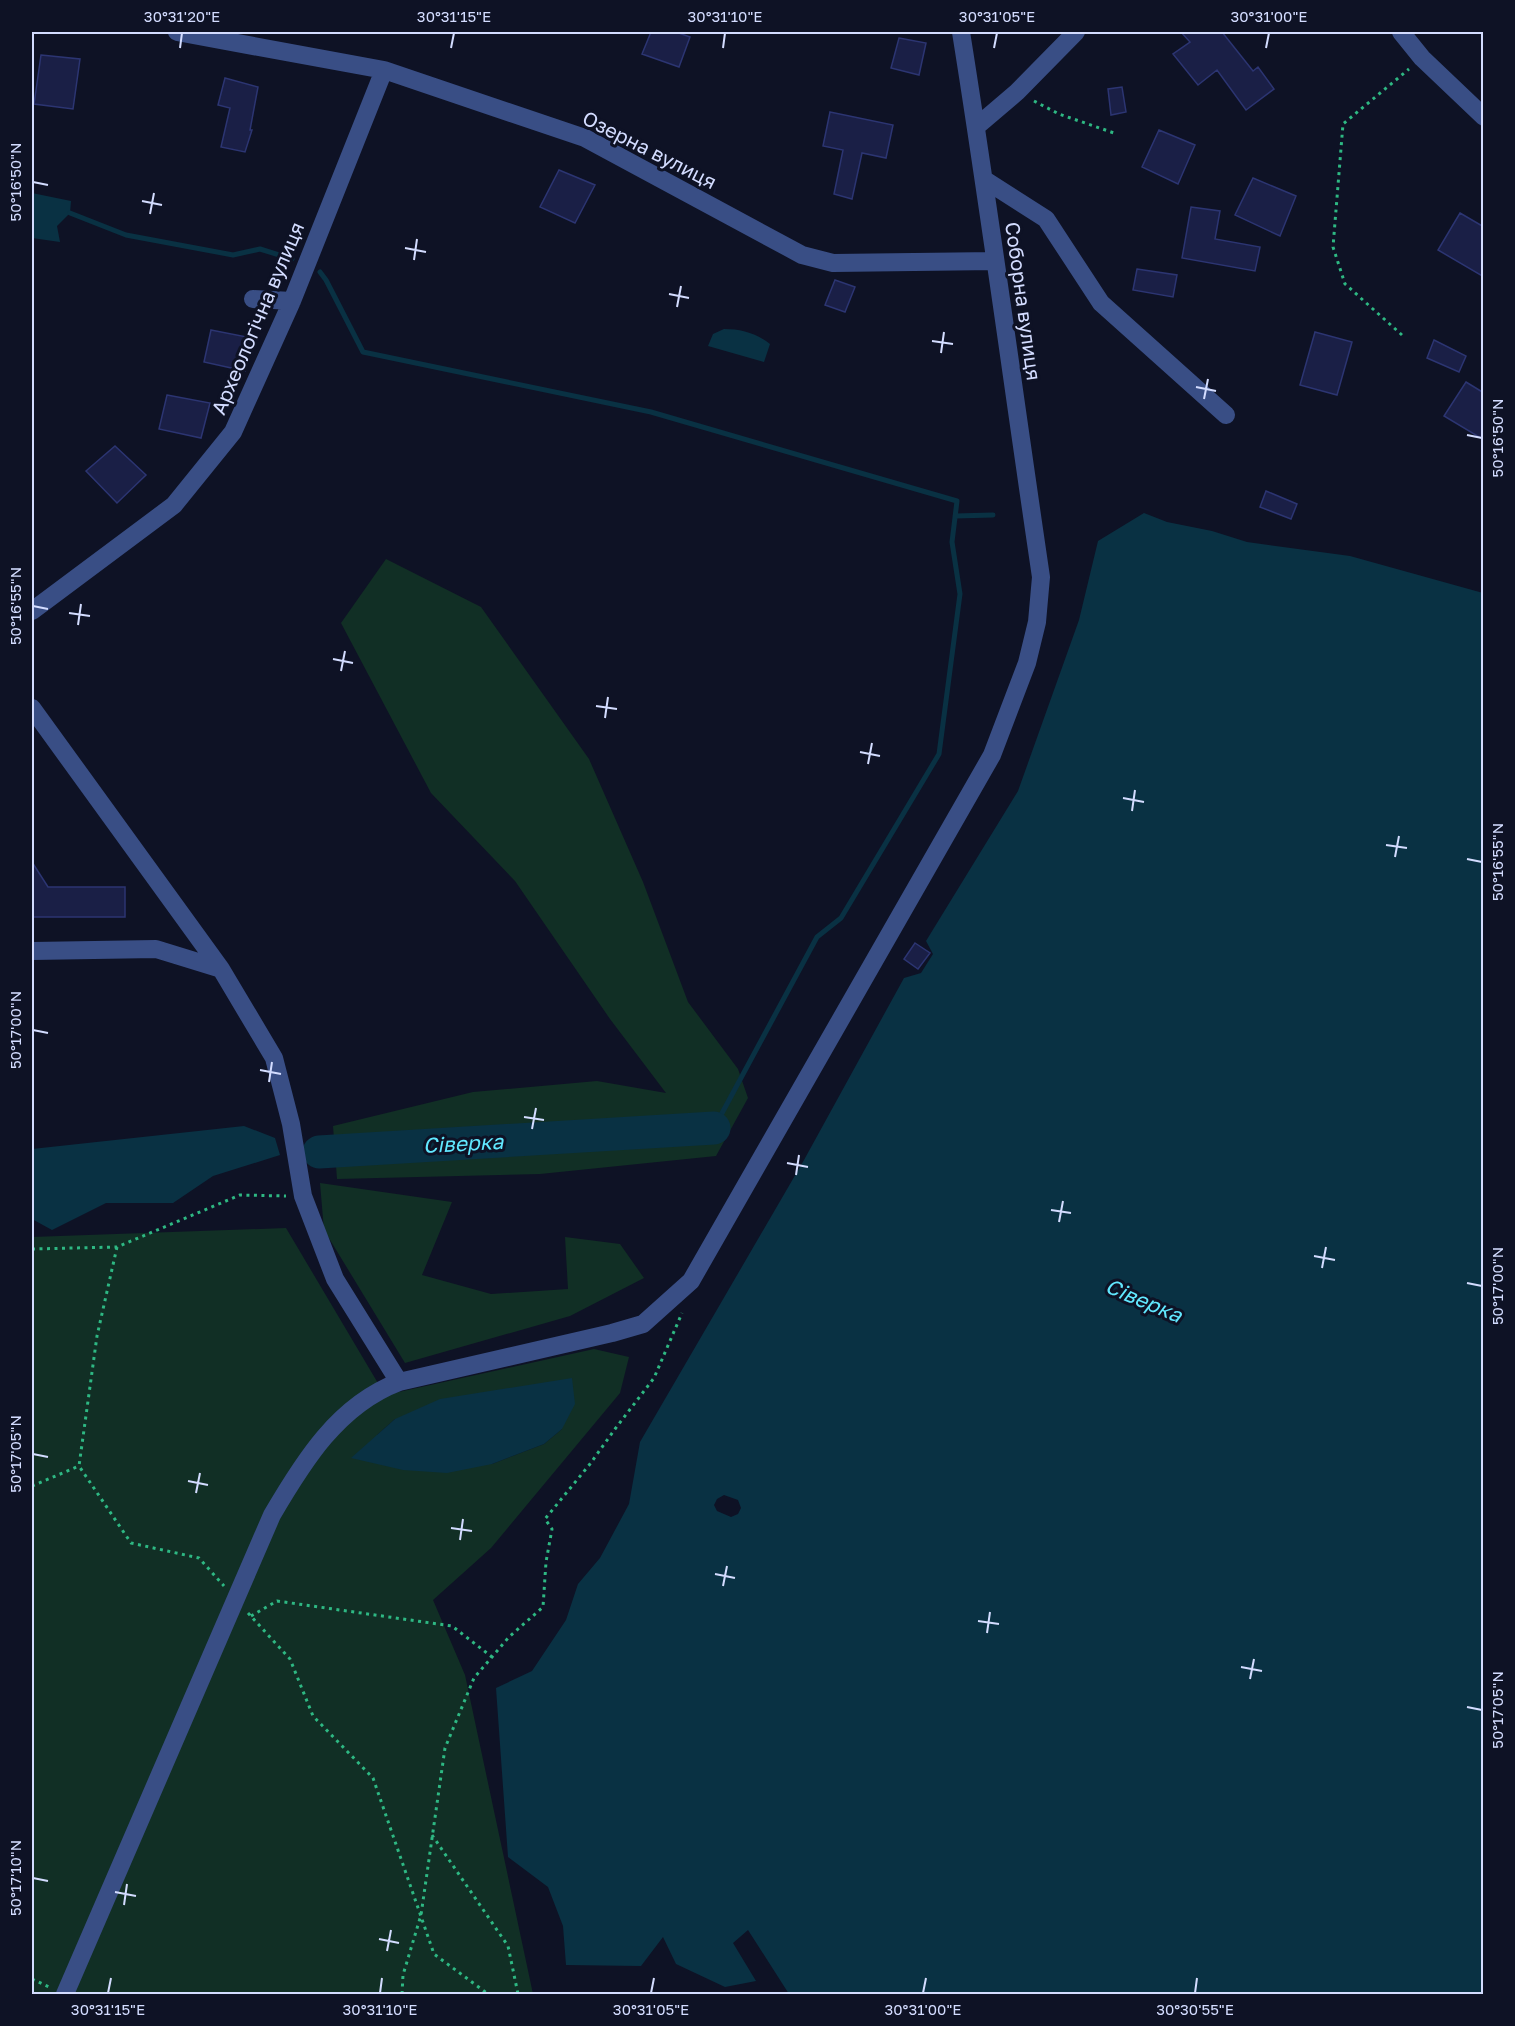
<svg xmlns="http://www.w3.org/2000/svg" width="1515" height="2026" viewBox="0 0 1515 2026" font-family="'Golos Text',sans-serif">
<rect width="100%" height="100%" fill="#0e1225"/>
<!-- green -->
<path fill="#112f25" fill-rule="evenodd" d="M386 559 481 607 589 759 643 882 688 1002 738 1069 748 1098 716 1156 540 1174 337 1179 333 1126 473 1092 597 1081 666 1093 610 1019 515 881 431 793 341 623Z
M320 1183 452 1202 422 1275 491 1294 568 1289 565 1237 620 1244 644 1278 570 1316 405 1363 324 1230Z
M286 1228 385 1395 594 1349 629 1357 620 1393 491 1548 433 1600 465 1675 533 1994H32V1237ZM395 1419 562 1429 544 1444 492 1464 377 1435Z"/>
<!-- water -->
<path fill="#093143" fill-rule="evenodd" d="M32 193 71 201 70 213 57 226 60 242 32 238Z
M724 329C741 329 756 333 770 344L764 362 708 346 713 334Z
M1144 513 1167 522 1212 531 1247 542 1350 556 1483 593V1994H789L748 1930 733 1943 756 1981 725 1987 676 1964 663 1937 641 1966 566 1965 563 1926 548 1887 508 1857 496 1688 532 1671 566 1620 578 1584 600 1558 629 1504 640 1442 804 1160 904 978 921 973 933 954 926 941 1018 791 1079 620 1098 541ZM724 1495 738 1500 741 1508 738 1514 731 1517 717 1511 714 1505 717 1499Z
M244 1126 275 1138 280 1155 213 1176 173 1203H106L52 1230 32 1219V1149Z
M572 1378 575 1404 562 1429 544 1444 492 1464 447 1473 403 1470 351 1458 395 1419 440 1399Z"/>
<g fill="none" stroke-linecap="round" stroke-linejoin="round">
<!-- stream -->
<path stroke="#093143" stroke-width="5" d="M70 213 126 235 233 255 260 249 292 259
M320 272 326 280 363 352 651 412 957 501 952 542 960 594 939 754 841 918 817 937 714 1128
M955 516 993 515"/>
<!-- river -->
<path stroke="#093143" stroke-width="33" d="M319 1152 714 1128"/>
</g>
<!-- building -->
<path fill="#1a1f46" stroke="#2c3572" stroke-width="1.5" d="M651 32H676L690 37 679 67 642 54Z
M1181 32H1222L1253 71 1258 67 1274 89 1246 110 1217 70 1198 85 1173 54 1190 42Z
M899 38 926 43 919 75 891 68Z
M41 55 80 59 73 109 34 104Z
M225 78 258 87 250 130H252L245 152 221 147 230 108 218 105Z
M1122 87 1126 112 1111 115 1108 89Z
M830 112 893 125 886 158 862 153 852 199 834 194 843 150 823 146Z
M1159 130 1195 145 1178 184 1142 167Z
M559 170 595 185 575 223 540 207Z
M1253 178 1296 196 1280 236 1235 215Z
M1191 207 1220 211 1215 239 1260 247 1255 271 1182 258Z
M1460 213 1484 227V277L1438 250Z
M1137 269 1177 275 1173 297 1133 290Z
M835 280 855 287 845 312 825 305Z
M211 330 252 338 245 371 204 362Z
M1315 332 1352 342 1337 395 1300 385Z
M1434 340 1466 356 1459 372 1427 358Z
M1466 382 1484 393V440L1444 416Z
M167 395 210 403 201 438 159 429Z
M115 446 146 475 117 503 86 471Z
M1266 491 1297 504 1291 519 1260 507Z
M32 862 48 887H125V917H32Z
M915 943 930 953 918 969 904 959Z"/>
<g fill="none" stroke-linecap="round" stroke-linejoin="round">
<!-- path -->
<path stroke="#2eb883" stroke-width="3" stroke-dasharray="3 4.5" stroke-linecap="butt" d="M1034 101 1059 114 1114 133
M1402 335 1345 284 1333 247 1343 124 1409 69
M117 1247 97 1336 79 1466 131 1543 199 1558 224 1586
M32 1249 117 1247 240 1195 286 1196
M32 1486 79 1466
M248 1613 290 1659 313 1716 373 1778 434 1954 488 1994
M251 1616 277 1601 452 1626 492 1657
M432 1835 508 1946 518 1994
M32 1979 49 1987
M402 1994 403 1975 421 1915 445 1748 474 1678 509 1637 543 1607 546 1562 552 1529 545 1519 590 1464 615 1429 654 1378 682 1313"/>
<!-- minor -->
<path stroke="#394e85" stroke-width="18" d="M177 32 384 70 585 138 802 255 833 263 995 261
M1401 32 1422 58 1484 117
M976 127 1017 92 1076 32
M985 180 1046 219 1101 303 1226 415
M253 299 292 301
M32 611 174 505 233 432 292 301 384 70
M32 708 221 969
M32 951 156 949 221 969 274 1058 291 1124 303 1196 335 1279 399 1382
M65 1994 272 1515C303 1462 338 1405 399 1382L612 1333 643 1324 691 1281 992 755 1027 663 1037 622 1041 577C1014 395 990 213 961 32"/>
</g>
<!-- ticks -->
<path fill="none" stroke="#d3dcff" stroke-width="2" d="M180 48 182 33M451 48 454 33M723 48 725 33M994 48 997 33M1266 48 1269 33M33 182 48 185M142 201 162 205M150 214 154 193M405 248 426 252M414 260 417 239M669 294 689 298M677 307 681 286M932 341 953 344M941 353 944 332M1196 387 1216 391M1204 399 1208 379M1467 435 1482 438M33 606 48 609M69 613 90 616M78 625 81 604M333 659 353 663M341 671 345 651M596 706 617 709M605 718 608 697M860 752 880 756M868 764 872 743M1123 798 1144 802M1132 811 1135 790M1386 845 1407 848M1395 857 1399 836M1467 859 1482 862M33 1030 48 1033M260 1070 281 1074M269 1082 272 1062M524 1117 544 1120M532 1129 536 1108M787 1163 808 1167M796 1175 799 1155M1051 1210 1071 1213M1059 1222 1063 1201M1314 1256 1335 1260M1322 1268 1326 1247M1467 1283 1482 1286M33 1454 48 1457M188 1481 208 1485M196 1493 200 1473M451 1528 472 1531M460 1540 463 1519M715 1574 735 1578M723 1586 727 1566M978 1621 999 1624M987 1633 990 1612M1241 1667 1262 1671M1250 1679 1254 1659M1467 1707 1482 1710M33 1878 48 1881M115 1892 136 1896M124 1905 127 1884M379 1939 399 1943M387 1951 391 1930M108 1993 111 1978M380 1993 382 1978M651 1993 654 1978M923 1993 926 1978M1195 1993 1197 1978"/>
<g text-anchor="middle" dominant-baseline="central" stroke-width="6" stroke-linejoin="round" paint-order="stroke">
<!-- street labels -->
<g font-size="20" fill="#d3dcff" stroke="#0e1225">
<text transform="translate(650 149) rotate(27)">Озерна вулиця</text>
<text transform="translate(1024 301) rotate(82)">Соборна вулиця</text>
<text transform="translate(257 318) rotate(-67)">Археологічна вулиця</text>
</g>
<!-- water labels -->
<g font-size="21" font-style="italic" fill="#61e8ff" stroke="#0e1225">
<text transform="translate(463 1143) rotate(-3)">Сіверка</text>
<text transform="translate(1144 1300) rotate(23)">Сіверка</text>
</g>
</g>
<!-- border -->
<rect width="1515" height="2026" fill="none" stroke="#0e1225" stroke-width="66"/>
<rect x="33" y="33" width="1449" height="1960" fill="none" stroke="#d3dcff" stroke-width="2"/>
<g font-size="15" text-anchor="middle" fill="#d3dcff">
<text x="182" y="22">30°31'20"E</text>
<text x="454" y="22">30°31'15"E</text>
<text x="725" y="22">30°31'10"E</text>
<text x="997" y="22">30°31'05"E</text>
<text x="1269" y="22">30°31'00"E</text>
<text transform="translate(16 182) rotate(-90)" y="5">50°16'50"N</text>
<text transform="translate(1498 438) rotate(-90)" y="5">50°16'50"N</text>
<text transform="translate(16 606) rotate(-90)" y="5">50°16'55"N</text>
<text transform="translate(1498 862) rotate(-90)" y="5">50°16'55"N</text>
<text transform="translate(16 1030) rotate(-90)" y="5">50°17'00"N</text>
<text transform="translate(1498 1286) rotate(-90)" y="5">50°17'00"N</text>
<text transform="translate(16 1454) rotate(-90)" y="5">50°17'05"N</text>
<text transform="translate(1498 1710) rotate(-90)" y="5">50°17'05"N</text>
<text transform="translate(16 1878) rotate(-90)" y="5">50°17'10"N</text>
<text x="108" y="2015">30°31'15"E</text>
<text x="380" y="2015">30°31'10"E</text>
<text x="651" y="2015">30°31'05"E</text>
<text x="923" y="2015">30°31'00"E</text>
<text x="1195" y="2015">30°30'55"E</text>
</g>
</svg>
